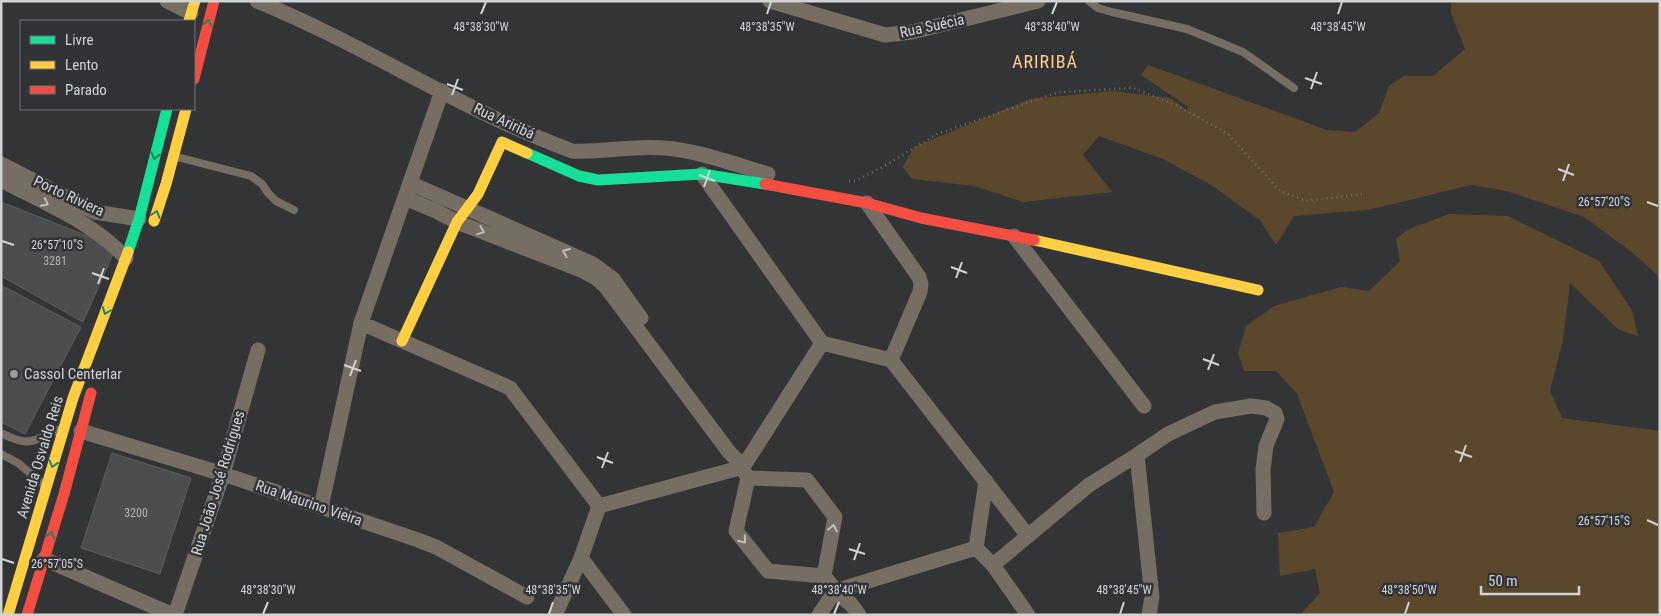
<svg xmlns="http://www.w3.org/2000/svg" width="1661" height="616" viewBox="0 0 1661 616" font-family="'Roboto Condensed',sans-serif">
<rect width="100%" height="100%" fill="#333436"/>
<!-- green -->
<path fill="#5b482c" d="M1451 1H1660V281L1656 274 1633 253 1584 217 1507 191 1471 185 1368 210 1294 216 1276 245 1260 220 1211 185 1163 159 1099 136 1083 155 1112 192 1023 202 974 186 912 179 903 167 914 147 1030 99 1113 91 1170 98 1188 111 1187 106 1141 75 1148 65 1327 130 1355 132 1379 113 1389 86 1404 76H1433L1465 49 1451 13Z
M1449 214 1508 216 1599 261 1632 310 1638 336 1619 330 1570 283 1563 340 1550 391 1562 418 1660 431V615H1300L1320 593 1315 569 1280 576 1278 533 1314 527 1334 492 1297 394 1276 371H1244L1238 353 1246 326 1274 306 1341 287 1369 291 1400 261 1396 239 1407 230Z"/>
<!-- building -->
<path fill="#4c4d4e" stroke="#5e5e60" d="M1 202 116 247 83 322 1 276Z
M1 285 81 327 25 434 1 422Z
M112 453 191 478 160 574 81 548Z"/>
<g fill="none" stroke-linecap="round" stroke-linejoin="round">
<!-- path -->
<path stroke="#75716b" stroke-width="2.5" stroke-dasharray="1 4" stroke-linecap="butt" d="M849 181H855L881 168 937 134 1059 92 1133 88 1178 106 1228 134 1280 191 1307 201 1362 194"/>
<!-- lane -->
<path stroke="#766e63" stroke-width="8" d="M1089 1 1098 8 1112 12 1187 29 1243 52 1294 88
M177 157 251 176 262 184 268 193 276 201 294 210
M1 433C29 447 31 442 58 430
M1 454 18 463 44 485"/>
<!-- street -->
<path stroke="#766e63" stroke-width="15" d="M167 1 191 13
M257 1C365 45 463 111 572 151 603 153 633 145 664 148 696 150 737 165 768 174
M770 1 885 35 912 32 1038 1
M1 164 95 212 139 219
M702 174 822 343
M1 180C45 203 92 222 126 258
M410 183 593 264 613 279 641 318
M405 198 436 211 457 222 581 270 596 278 606 287 729 452 738 461 748 478 736 531 768 571 824 576 841 597 851 604 859 615
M867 203 919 277 921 284 920 292 891 360 1028 536
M1014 236 1144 406
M361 323 510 388 599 506
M81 431 223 474 418 540 436 547 527 597
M1137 455 1152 597 1149 615
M748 478 807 480 835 517 824 576
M986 481 976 548 993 565 1028 615
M599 506 743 467 822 343 891 360
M321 507 361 323 442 91
M581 558 624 615
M44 559 173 615
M993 565 1089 485 1137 455 1168 434 1215 412 1251 406 1266 408 1275 413 1277 419 1266 446 1263 469 1264 513
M175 615 223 474 258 350
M555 615 581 558 599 506
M819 615 835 591 976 548"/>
<!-- fast -->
<path stroke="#16e098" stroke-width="11" d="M527 153 579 176 598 180 702 174 765 184
M128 252 139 219 167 109"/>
<!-- slow -->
<path stroke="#ffcf43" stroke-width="11" d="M189 21 195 1
M154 221 166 184 186 109
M1034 240 1258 290
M402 341 457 222 478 194 502 142 527 153
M8 615 73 398 128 252"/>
<!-- jam -->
<path stroke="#f24e42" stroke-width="11" d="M194 79 214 1
M765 184 867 203 921 218 1034 240
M27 615 64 494 91 393"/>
</g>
<!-- one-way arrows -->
<defs><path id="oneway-chevron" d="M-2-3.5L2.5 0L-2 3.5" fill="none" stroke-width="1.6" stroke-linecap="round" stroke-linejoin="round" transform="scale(1.25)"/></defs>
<g stroke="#258163">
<use href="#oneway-chevron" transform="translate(208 23) rotate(-75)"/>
<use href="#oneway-chevron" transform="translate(155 156) rotate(104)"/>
<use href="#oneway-chevron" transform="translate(156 214) rotate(-72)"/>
<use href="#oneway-chevron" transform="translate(106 311) rotate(111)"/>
<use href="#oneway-chevron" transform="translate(53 464) rotate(107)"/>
<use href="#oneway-chevron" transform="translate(51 535) rotate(-73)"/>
</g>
<g stroke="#c0bfbe">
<use href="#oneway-chevron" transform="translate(45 203) rotate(27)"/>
<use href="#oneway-chevron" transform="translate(481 231) rotate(22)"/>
<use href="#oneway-chevron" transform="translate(566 252) rotate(-157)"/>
<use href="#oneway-chevron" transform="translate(833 528) rotate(-79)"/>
<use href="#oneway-chevron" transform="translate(743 540) rotate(51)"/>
</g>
<!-- ticks -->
<path fill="none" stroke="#d2d3d5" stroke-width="2" d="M481 14 486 2M767 14 771 2M1052 14 1057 2M1338 14 1342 2M1305 78 1322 84M447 84 463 90M1311 89 1317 72M452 95 458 79M1558 169 1574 175M699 175 715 181M1563 181 1569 164M704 187 710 170M1647 202 1658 206M2 241 14 245M951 267 967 273M92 273 109 279M956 278 962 262M98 284 104 268M1203 359 1219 365M344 365 361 371M1208 370 1214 354M350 376 356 360M1455 451 1472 457M597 457 613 463M1460 462 1466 445M602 468 608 452M1647 520 1658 525M849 549 865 554M2 559 14 563M854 560 860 543M263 614 268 602M549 614 553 602M834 614 839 602M1120 614 1124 602M1405 614 1409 602"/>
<!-- markers -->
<circle fill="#9a9b9d" stroke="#323337" stroke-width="2" cx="14" cy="374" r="5"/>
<g text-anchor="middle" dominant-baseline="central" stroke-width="5" stroke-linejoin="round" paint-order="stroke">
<!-- number labels -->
<g font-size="12" fill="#b0b2b3">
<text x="55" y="261">3281</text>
<text x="136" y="513">3200</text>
</g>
<!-- street labels -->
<g font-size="15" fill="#d2d3d5" stroke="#323337">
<text transform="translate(932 26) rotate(-12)">Rua Suécia</text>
<text transform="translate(504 121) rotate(25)">Rua Ariribá</text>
<text transform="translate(69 196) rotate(25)">Porto Riviera</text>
<text transform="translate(40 457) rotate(-73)">Avenida Osvaldo Reis</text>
<text transform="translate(218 483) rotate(-73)">Rua João José Rodrigues</text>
<text transform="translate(309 503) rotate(19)">Rua Maurino Vieira</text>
</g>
<!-- poi labels -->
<g font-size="15" fill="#d2d3d5" stroke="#323337" text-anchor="start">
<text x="24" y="374">Cassol Centerlar</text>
</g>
<!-- quarter labels -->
<g font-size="18" letter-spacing="1" fill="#fdce8b" stroke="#323337">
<text x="1045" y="61">ARIRIBÁ</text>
</g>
</g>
<g font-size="12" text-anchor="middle" fill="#d2d3d5" stroke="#323337" stroke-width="5" stroke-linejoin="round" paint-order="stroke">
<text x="1052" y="31">48°38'40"W</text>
<text x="481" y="31">48°38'30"W</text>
<text x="767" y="31">48°38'35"W</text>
<text x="1338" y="31">48°38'45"W</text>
<text x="1604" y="206">26°57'20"S</text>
<text x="57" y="249">26°57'10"S</text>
<text x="1604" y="525">26°57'15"S</text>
<text x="57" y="568">26°57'05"S</text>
<text x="268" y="594">48°38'30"W</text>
<text x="553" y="594">48°38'35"W</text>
<text x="839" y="594">48°38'40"W</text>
<text x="1124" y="594">48°38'45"W</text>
<text x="1409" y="594">48°38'50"W</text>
</g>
<!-- border -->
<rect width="1661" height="616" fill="none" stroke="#d2d3d5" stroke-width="5"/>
<!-- legend -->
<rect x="20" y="20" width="175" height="90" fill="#323337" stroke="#727376"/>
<rect x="30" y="36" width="25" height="8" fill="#16e098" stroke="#727376"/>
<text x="65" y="45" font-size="15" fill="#d2d3d5">Livre</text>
<rect x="30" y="61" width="25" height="8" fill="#ffcf43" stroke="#727376"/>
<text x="65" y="70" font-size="15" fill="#d2d3d5">Lento</text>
<rect x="30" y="86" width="25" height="8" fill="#f24e42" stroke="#727376"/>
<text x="65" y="95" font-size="15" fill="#d2d3d5">Parado</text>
<!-- scale -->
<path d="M1481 586v8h98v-8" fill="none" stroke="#d2d3d5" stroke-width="2.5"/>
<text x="1488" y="586" font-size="15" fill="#d2d3d5" stroke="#323337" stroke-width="4" paint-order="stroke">50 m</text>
</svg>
